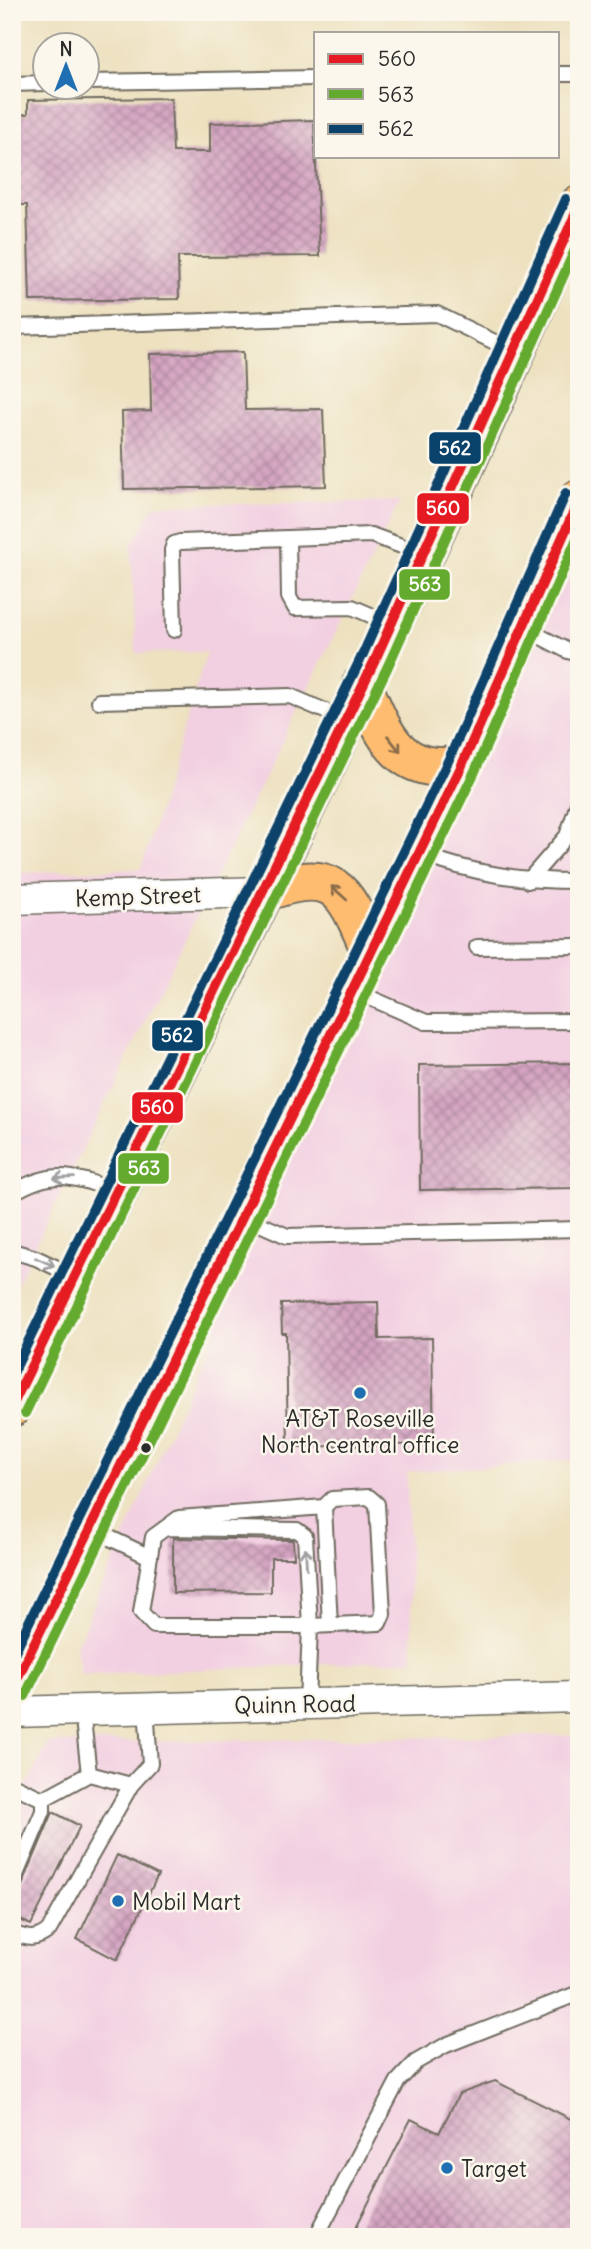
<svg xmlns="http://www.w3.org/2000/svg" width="591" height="2249" viewBox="0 0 591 2249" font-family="Delius,sans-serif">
<defs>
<pattern id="building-cross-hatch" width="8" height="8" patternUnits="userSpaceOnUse" patternTransform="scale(1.75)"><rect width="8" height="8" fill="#d4a3c1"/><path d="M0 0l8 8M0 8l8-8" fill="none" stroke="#ac859d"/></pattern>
</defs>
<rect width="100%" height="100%" fill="#fbf7ec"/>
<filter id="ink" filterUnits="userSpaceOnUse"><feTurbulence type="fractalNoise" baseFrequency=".0143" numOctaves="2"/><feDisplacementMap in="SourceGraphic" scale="14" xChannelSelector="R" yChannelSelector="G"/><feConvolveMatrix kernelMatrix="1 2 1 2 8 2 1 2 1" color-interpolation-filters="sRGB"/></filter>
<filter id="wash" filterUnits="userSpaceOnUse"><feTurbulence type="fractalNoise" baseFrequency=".00686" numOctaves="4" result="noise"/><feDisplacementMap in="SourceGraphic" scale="28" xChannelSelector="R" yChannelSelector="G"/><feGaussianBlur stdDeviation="1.57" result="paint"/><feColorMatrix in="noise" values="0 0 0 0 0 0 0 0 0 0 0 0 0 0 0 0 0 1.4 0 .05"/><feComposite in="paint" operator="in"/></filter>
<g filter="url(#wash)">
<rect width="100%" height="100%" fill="#ede1c0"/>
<!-- built -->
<path fill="#f2cfe1" d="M579 500V1460L407 1472 413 1660 81 1675 76 1646Z
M400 501 12 1293V873L141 869 207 652 136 653 131 546 155 505Z
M579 1735V2237H12V1814L48 1743Z"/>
<g id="blocks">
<!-- building -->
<path fill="url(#building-cross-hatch)" d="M171 98 173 152H210V123L314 120 320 256 178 257 179 299 30 301 27 205H12V115L28 114V100Z
M243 352 245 410 323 409 326 486 124 489 122 412 151 411 150 354Z
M579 1063V1188L420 1190 419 1065Z
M378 1302 379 1339 432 1338 434 1444 288 1447 286 1333H282L281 1304Z
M173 1538 293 1540 294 1558H271V1592L173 1593Z
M53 1812 80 1826 31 1925 12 1916V1898L21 1888Z
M117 1855 158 1875 117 1960 77 1939Z
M495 2081 579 2123V2237H351L411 2119 439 2133 459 2094Z"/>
</g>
</g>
<g filter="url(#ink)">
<use href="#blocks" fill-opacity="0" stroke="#6f6b5f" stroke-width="2"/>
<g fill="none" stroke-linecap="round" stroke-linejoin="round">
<defs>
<path id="service" d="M558 74H579
M88 82 316 78
M12 84 46 83
M12 327 437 314 513 351
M288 538 289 597 295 608 352 607 389 623
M524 628 568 651 579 654
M174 630 172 550 174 544 180 542 371 535 421 553
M99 701 290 696 344 719
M420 854C475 874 520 881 579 881
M528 881 567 836 579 801
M477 947 579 946
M354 991 426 1022 579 1021
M12 1193C54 1168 72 1176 116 1191
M244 1217 287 1236 579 1229
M12 1251 36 1258 76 1277
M165 1528 297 1530 305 1536 310 1626H154L141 1612 153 1537 179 1518 324 1507
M91 1529 150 1557
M307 1704 310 1626 379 1623 383 1614 377 1504 369 1497 332 1499 324 1507 330 1625
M89 1774 131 1785
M12 1785 43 1799V1811L12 1884
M43 1799 89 1774 82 1710
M12 1933C28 1939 36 1941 49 1930L131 1785 150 1764 146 1708
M316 2237 398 2081 416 2062 446 2045 579 1993"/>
<path id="minor" d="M12 899 264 892
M12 1712 579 1697"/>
<path id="primary" d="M362 684C384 735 398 777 462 765
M264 892C337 866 344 889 371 952
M12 1407C207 1010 407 613 579 205
M12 1690 462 765 579 499"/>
</defs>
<!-- service casing -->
<use href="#service" stroke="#6f6b5f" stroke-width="18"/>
<!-- minor casing -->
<use href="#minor" stroke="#6f6b5f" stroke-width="33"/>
<!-- primary casing -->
<use href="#primary" stroke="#6f6b5f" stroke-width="42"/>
<!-- service -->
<use href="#service" stroke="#fff" stroke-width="14"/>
<!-- minor -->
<use href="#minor" stroke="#fff" stroke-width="30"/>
<!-- primary -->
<use href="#primary" stroke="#febc70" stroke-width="38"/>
<defs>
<path id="bus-1" d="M12 1406 375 660 579 206
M12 1689 462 765 579 500"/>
<path id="bus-2" d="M25 1413 388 666 579 241
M25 1696 475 771 579 534"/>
<path id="bus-3" d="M12 1375 363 654 566 199
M12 1657 449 759 566 493"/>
</defs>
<!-- bus-1 casing -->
<use href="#bus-1" stroke="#fbf7ec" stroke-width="16"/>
<!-- bus-2 casing -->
<use href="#bus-2" stroke="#fbf7ec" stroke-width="16"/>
<!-- bus-3 casing -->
<use href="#bus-3" stroke="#fbf7ec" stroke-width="16"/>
<!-- bus-1 -->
<use href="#bus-1" stroke="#e51a23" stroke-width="10"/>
<!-- bus-2 -->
<use href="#bus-2" stroke="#63aa2e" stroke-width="10"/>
<!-- bus-3 -->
<use href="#bus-3" stroke="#09426a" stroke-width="10"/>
</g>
<!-- one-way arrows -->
<defs><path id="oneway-shaft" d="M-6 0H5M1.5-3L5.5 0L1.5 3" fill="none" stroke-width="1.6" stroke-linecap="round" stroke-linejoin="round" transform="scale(1.75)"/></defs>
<g stroke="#8a6c4a">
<use href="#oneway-shaft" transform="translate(394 744) rotate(52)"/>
<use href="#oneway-shaft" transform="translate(339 893) rotate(-138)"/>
</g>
<g stroke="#a0a0a0">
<use href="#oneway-shaft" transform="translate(64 1178) rotate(178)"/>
<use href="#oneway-shaft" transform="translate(45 1262) rotate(24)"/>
<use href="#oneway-shaft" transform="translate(306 1558) rotate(-93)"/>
</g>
</g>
<!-- markers -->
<g fill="#1f6fb2" stroke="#fbf7ec" stroke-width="2.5">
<circle cx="360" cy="1393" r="7"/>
<circle cx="118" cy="1901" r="7"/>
<circle cx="447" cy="2168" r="7"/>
</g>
<circle fill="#2b2b2b" stroke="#fbf7ec" stroke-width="2.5" cx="146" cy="1448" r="6"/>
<g text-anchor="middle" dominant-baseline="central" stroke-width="5" stroke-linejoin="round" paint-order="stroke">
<!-- street labels -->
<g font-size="23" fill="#2b2b2b" stroke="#fbf7ec">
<text transform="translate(138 896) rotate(-2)">Kemp Street</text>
<text transform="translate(295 1704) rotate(-1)">Quinn Road</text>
</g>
<!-- poi labels -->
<g font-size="23" fill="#2b2b2b" stroke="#fbf7ec" text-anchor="start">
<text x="360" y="1418" text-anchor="middle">AT&amp;T Roseville<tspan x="360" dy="26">North central office</tspan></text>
<text x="132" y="1901">Mobil Mart</text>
<text x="461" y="2168">Target</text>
</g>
</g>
<g stroke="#fbf7ec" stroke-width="2.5">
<rect x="428" y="431" width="54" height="34" rx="7" fill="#09426a"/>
<rect x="416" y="492" width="54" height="33" rx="7" fill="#e51a23"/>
<rect x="398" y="568" width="53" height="33" rx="7" fill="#63aa2e"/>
<rect x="151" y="1019" width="53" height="33" rx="7" fill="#09426a"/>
<rect x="131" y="1091" width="53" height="33" rx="7" fill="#e51a23"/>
<rect x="117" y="1152" width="53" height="33" rx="7" fill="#63aa2e"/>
</g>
<g font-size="19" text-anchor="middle" font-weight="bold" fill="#fff">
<text x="455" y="455">562</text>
<text x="443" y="515">560</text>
<text x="425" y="591">563</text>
<text x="177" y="1042">562</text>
<text x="157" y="1114">560</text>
<text x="144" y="1175">563</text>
</g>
<!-- margin -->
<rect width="591" height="2249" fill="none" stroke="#fbf7ec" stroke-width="42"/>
<!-- legend -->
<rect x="314" y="32" width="245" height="126" fill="#fbf7ec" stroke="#a8a59f" stroke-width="2"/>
<rect x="328" y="54" width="35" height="10" fill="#e51a23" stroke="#a8a59f" stroke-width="2"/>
<text x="378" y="66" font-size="21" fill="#2b2b2b">560</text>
<rect x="328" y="89" width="35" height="10" fill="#63aa2e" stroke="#a8a59f" stroke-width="2"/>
<text x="378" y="102" font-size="21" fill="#2b2b2b">563</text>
<rect x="328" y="124" width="35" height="10" fill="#09426a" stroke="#a8a59f" stroke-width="2"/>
<text x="378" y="136" font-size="21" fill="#2b2b2b">562</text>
<!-- north arrow -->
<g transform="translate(66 66)"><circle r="33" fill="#fbf7ec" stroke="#a8a59f" stroke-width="2"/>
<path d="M0-5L12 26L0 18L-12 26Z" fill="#1f6fb2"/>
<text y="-10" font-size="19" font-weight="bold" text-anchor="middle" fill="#2b2b2b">N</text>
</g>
</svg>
